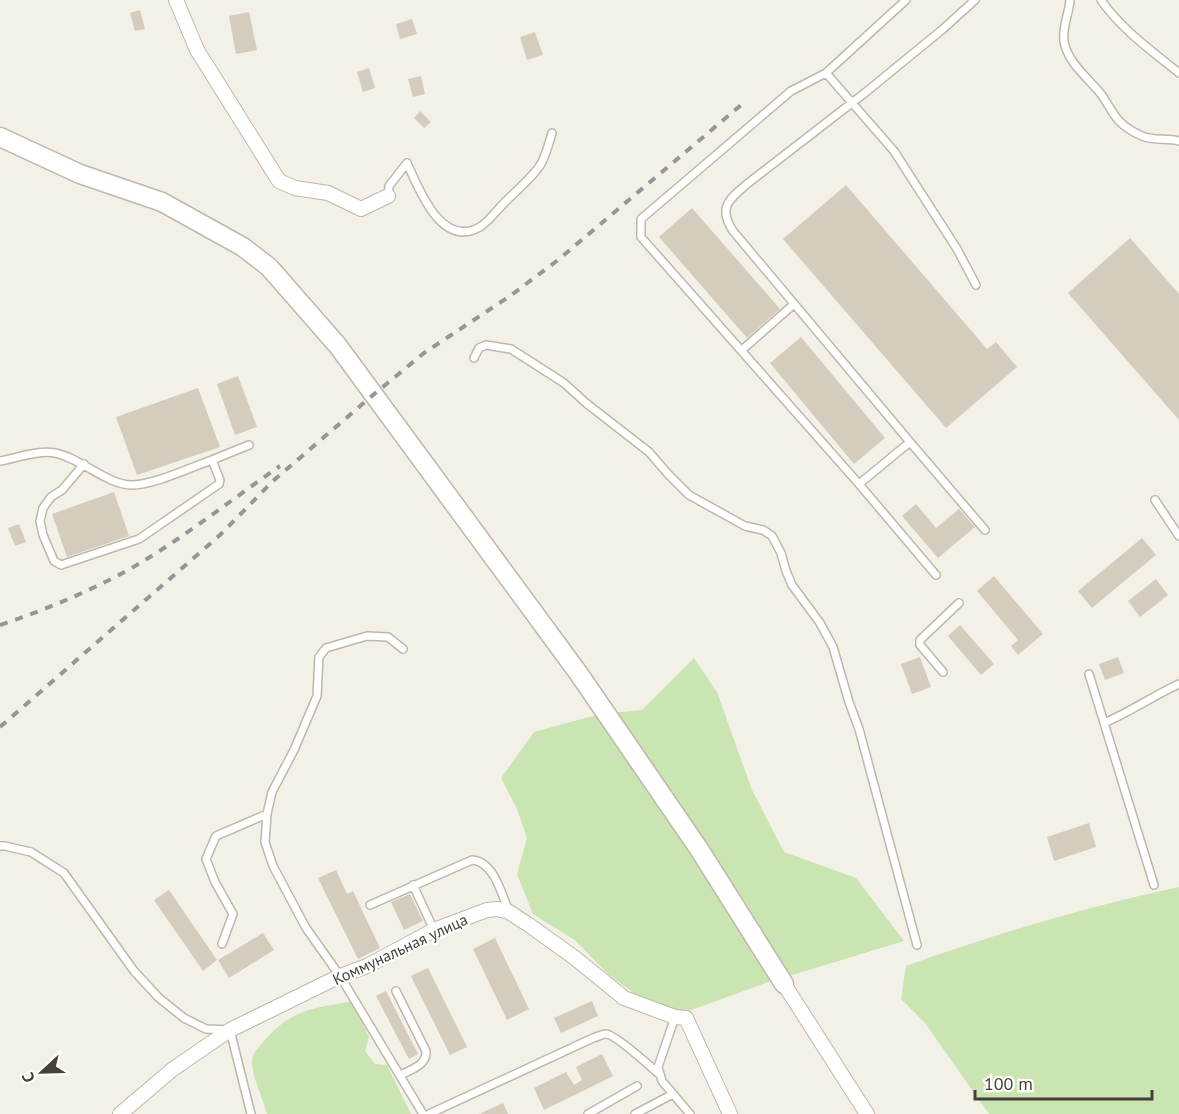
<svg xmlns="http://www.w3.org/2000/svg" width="1179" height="1114" viewBox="0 0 1179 1114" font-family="'PT Sans',sans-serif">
<rect width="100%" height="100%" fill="#f3f0e7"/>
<!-- green -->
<path fill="#cae5b1" d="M694 658 717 692 752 790 784 852 856 878 904 941 766 983 683 1013 642 999 609 975 576 941 533 914 517 874 527 838 517 809 501 778 534 732 600 714 642 710Z
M1179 887V1114H989L925 1023 901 999 906 966C995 934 1086 907 1179 887Z
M353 1001 369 1037 365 1051 375 1064 387 1065 411 1114H267C263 1099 254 1081 252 1065 251 1055 257 1049 264 1041 291 1009 314 1008 353 1001Z"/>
<!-- building -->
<path fill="#d4cdbd" d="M140 10 145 29 135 31 130 13Z
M249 12 257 50 236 54 229 16Z
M412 19 417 34 400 39 396 24Z
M535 32 543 55 527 60 520 37Z
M369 68 375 88 363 92 357 72Z
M421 76 425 94 413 97 408 79Z
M420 111 431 122 424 128 414 118Z
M846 185 987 349 996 342 1017 367 946 428 783 239Z
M692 208 780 309 747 338 659 237Z
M1130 238 1179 294V420L1068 293Z
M801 337 885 438 854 464 770 363Z
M238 376 257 427 235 435 217 384Z
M198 388 220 447 137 475 116 417Z
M114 492 129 536 67 557 52 514Z
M916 504 936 528 959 509 975 527 938 558 902 516Z
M19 524 26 542 15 546 8 528Z
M1142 538 1156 555 1092 608 1078 591Z
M994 576 1043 634 1018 655 1011 646 1018 640 977 591Z
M1156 579 1168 595 1140 617 1128 601Z
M960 625 994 664 981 675 948 636Z
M920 657 931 687 912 694 901 664Z
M1118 657 1124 673 1105 680 1099 664Z
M1089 823 1096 847 1054 861 1047 837Z
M336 870 347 894 353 891 380 948 358 959 318 878Z
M169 890 217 960 203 971 154 900Z
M410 894 423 921 404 930 391 902Z
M263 933 274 950 229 978 218 960Z
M495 938 529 1009 507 1020 473 949Z
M428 968 467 1047 450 1055 411 976Z
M386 991 418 1054 409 1059 376 996Z
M592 1001 598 1016 561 1033 554 1018Z
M602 1054 613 1076 544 1110 534 1088 566 1072 574 1085 582 1080 576 1067Z
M503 1103 508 1114H479Z"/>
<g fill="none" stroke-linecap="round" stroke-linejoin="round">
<defs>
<path id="service" d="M906 0 826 73 894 151 957 249 976 285
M1070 0C1069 14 1062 27 1064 41 1067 62 1088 78 1101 94 1107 102 1112 113 1119 121 1125 127 1135 133 1142 136 1153 141 1167 138 1179 141
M1101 0C1121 29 1152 51 1179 73
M826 73 791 91 641 219V237L859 484
M388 196 389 186 407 163C419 189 441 249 480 227 489 221 498 209 506 201 518 189 532 178 541 164 546 155 549 143 552 133
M742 350 794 304
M474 358 479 348 486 345 511 349 564 383 586 403 649 452 668 474 689 495 745 526 763 530 772 536 781 553 786 571 792 585 820 623 833 647 849 702 859 729 917 945
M910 442 985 530
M212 460 249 445
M0 461C17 458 38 450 55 453 81 458 107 485 132 485 154 485 191 467 212 460L220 480 219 484 139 539 61 565 54 561 43 535 40 521 43 508 51 497 62 490 84 464
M1155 500 1179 536
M936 575 859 484 910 442 733 231C718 208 728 200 747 184L866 92 943 29 975 0
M403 649 388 637 367 636 326 648 319 657 317 696 294 750 272 792 267 814 265 842 273 866 306 928 340 976 423 1114
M943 672 920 645V640L959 603
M1089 674 1154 885
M1104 723C1130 712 1153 696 1179 684
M0 846H5L31 852 64 873 134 971 159 998 184 1018 206 1029 230 1030 251 1114
M413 885 434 930
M370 905 472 860C494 861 502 895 509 912
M222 944 233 914 215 882 206 859 216 836 267 814
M396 991 426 1051C427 1065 412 1069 401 1075
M675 1017 658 1067 662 1081 690 1114
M429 1114 593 1038C597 1037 602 1034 606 1034 615 1034 651 1067 659 1074
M588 1114 637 1086
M635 1114 673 1094"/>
<path id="minor" d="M176 0 197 50 279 181 295 188 328 193 361 209 388 196
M784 984 867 1114
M120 1114 173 1069 230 1030 340 976 367 966 434 930 487 910 498 909 509 912 529 925 575 958 624 998 675 1017 686 1018 730 1114"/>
<path id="tertiary" d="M0 137 80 174 162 202 243 247 269 267 338 346 579 674 699 849 784 984"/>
</defs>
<!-- service casing -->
<use href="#service" stroke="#beb8aa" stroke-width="10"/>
<!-- minor casing -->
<use href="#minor" stroke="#beb8aa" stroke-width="16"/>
<!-- tertiary casing -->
<use href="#tertiary" stroke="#beb8aa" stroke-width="21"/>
<!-- service -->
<use href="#service" stroke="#fff" stroke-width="7"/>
<!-- minor -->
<use href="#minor" stroke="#fff" stroke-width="14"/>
<!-- tertiary -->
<use href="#tertiary" stroke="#fff" stroke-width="18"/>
<!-- rail -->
<path stroke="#969696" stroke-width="4" stroke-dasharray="8 8" stroke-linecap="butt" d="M0 625C45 610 88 592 130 569 182 539 231 500 280 466
M0 727 220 535 273 481 373 395 424 353 510 296 558 260 741 105"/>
</g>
<g text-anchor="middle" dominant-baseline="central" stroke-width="4.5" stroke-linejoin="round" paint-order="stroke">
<!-- street labels -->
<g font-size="16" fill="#464136" stroke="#fff">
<text transform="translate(400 949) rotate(-25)">Коммунальная улица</text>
</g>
</g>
<!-- north arrow -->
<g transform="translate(42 1072) rotate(248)" stroke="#ffffff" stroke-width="4.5" paint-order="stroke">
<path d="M0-4.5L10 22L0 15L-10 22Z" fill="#464136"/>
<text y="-9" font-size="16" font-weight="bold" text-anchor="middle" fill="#464136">С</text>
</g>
<!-- scale -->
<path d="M975 1090v9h177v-9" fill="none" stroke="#464136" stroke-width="3"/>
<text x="984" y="1090" font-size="18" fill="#464136" stroke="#ffffff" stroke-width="4.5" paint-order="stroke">100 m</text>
</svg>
